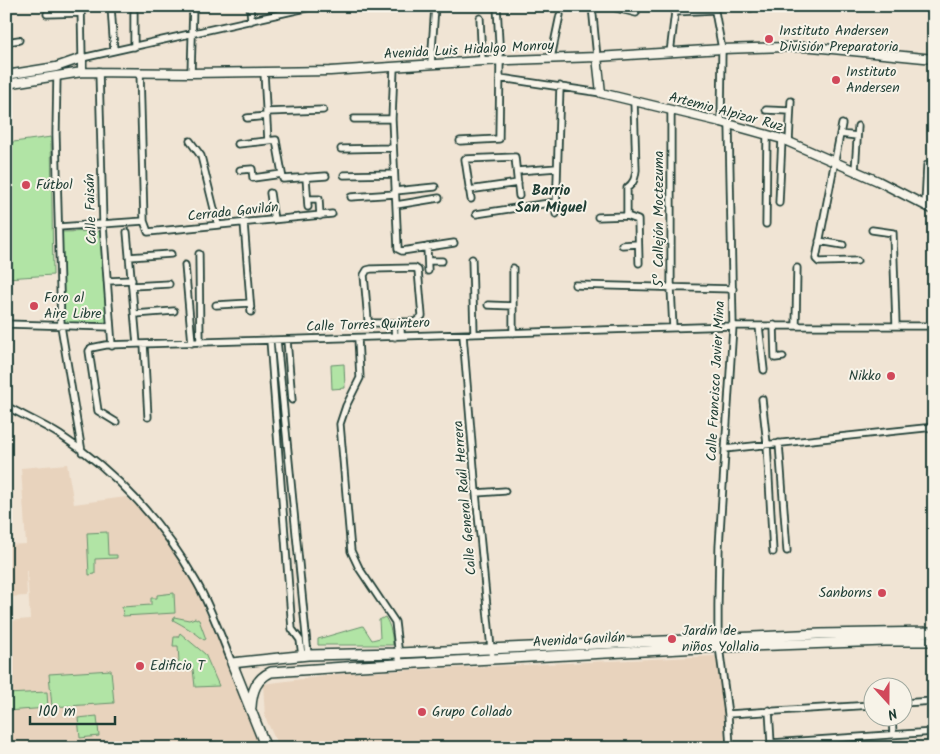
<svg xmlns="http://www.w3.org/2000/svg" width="940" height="754" viewBox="0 0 940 754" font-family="Kalam,sans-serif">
<rect width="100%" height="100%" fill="#f0e4d4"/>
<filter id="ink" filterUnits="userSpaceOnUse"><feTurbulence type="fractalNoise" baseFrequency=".02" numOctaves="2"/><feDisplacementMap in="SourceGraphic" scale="10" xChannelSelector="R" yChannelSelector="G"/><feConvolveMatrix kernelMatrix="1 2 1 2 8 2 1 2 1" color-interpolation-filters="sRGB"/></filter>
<g filter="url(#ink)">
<!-- built -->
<path fill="#e8d3bd" d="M67 464 74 504 126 497 142 511 177 557 194 586 221 646 246 713 262 748H6V621L30 619 27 569 26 570 27 596 6 597V545L26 544 21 468Z
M716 656 724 713 725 748H279L265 717 263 684 349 673Z"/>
<!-- green -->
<path fill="#b1e4a5" stroke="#68906c" d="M51 137 53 275 6 278V143Z
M104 231 107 322 64 324 61 232Z
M344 364 345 388 332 389 331 365Z
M107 532 108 555H117V558L95 559V574L89 575 87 533Z
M174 593 175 613 123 616 122 607 151 605V598H157V595Z
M174 617 189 620 195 618 199 620 206 639 204 640C195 632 184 626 173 620Z
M385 617C391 626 392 635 393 645H318V639L363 626 372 640 380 638 379 620Z
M180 633 205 654 219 686 195 687 193 669H177L176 662H179L178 646H173L174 637H178Z
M111 670 114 703 52 707 49 674Z
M47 692 48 708 6 711V694Z
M97 716 99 736 80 738 78 718Z"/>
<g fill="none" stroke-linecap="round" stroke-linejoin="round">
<defs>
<path id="minor" d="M81 6 82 58 315 6
M111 6 114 51
M250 6 251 21
M592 6 597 57
M608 6 636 13
M714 6 722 49 721 122
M751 6V8
M134 13V47
M47 14 81 13
M480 18 482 61
M6 42 19 40
M670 53 675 12 715 10
M551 58 560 15
M431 64 435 6
M394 67 392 119 398 249 402 251 454 243
M99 71 103 224 112 346
M140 72 144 221 148 232 332 214
M264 72 268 141
M191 73 193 6
M57 75 56 134 61 326 82 452
M500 78 601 93
M671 110V288L673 328
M766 110 790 111
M266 112 323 110
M247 118 266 116
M354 119H392
M842 124 816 259 819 262 857 261
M729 125 733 326 719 547 718 605V639L728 714 730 748
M840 134 857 136
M190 141 201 156 218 225
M460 141 499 139 500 60 497 6
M789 142 791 101
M238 144 276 140 283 179 326 176
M341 149 393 148
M240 170 252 169 253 178 282 174
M517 171 557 168
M855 171 858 126
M344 175 394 174
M306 177 308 207
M469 190 518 183
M395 191 435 187
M270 193 274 220
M351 197 395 194
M308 199H319L320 216
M471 199 465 159 515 157 519 196
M779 203 782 139
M396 205 439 198
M925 205 927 165
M476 214 556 202
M556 214 560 86
M627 216V188C634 183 635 178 636 170L634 101
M598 217 627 216 638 220 639 263
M244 223 251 312
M766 224 767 136
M59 227 144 221
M872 230 893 233 896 325
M127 232 137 344
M819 241 843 245
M622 245 638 244
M427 247 428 271
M199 254 200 343
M129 257 171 254
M472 259 474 334
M428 261H442
M185 265 192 343
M513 268V333
M107 281 132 280
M575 285 733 289
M132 286 169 284
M216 305 250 303
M488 305 513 306
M135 314 174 311
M6 324 110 327
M774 325 775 358 783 357
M759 326 764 370
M796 326 797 268
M463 335 476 493 492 659
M395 337 394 323H370L368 320 364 275 367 270 371 269 415 268 418 270 422 316 415 322H401V336
M358 338 360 378 346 406 340 424 351 551 359 568 395 622 400 664
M270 340 292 629 300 640 302 656
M277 340 308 655
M287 340 292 400
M144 344 148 417
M762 399 767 444 773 552
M6 406C24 416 43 424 60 435 117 472 164 524 197 583 211 608 221 636 232 663
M116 422 98 411 89 351 91 348 106 345 733 326H934
M779 443 787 551
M725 449 934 427
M476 493 505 491
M902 703 934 701
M769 710 771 743 934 732
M728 714 872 705
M892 716 893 734"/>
<path id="tertiary" d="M597 57 601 93 721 122 782 139 878 181 934 210
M6 75 56 67 82 58V72
M6 84 82 72 191 73 330 71 482 61 597 57 722 49 786 47H812L934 59"/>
<path id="secondary" d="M251 707C252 691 256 679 271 672L360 666 719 647 885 641H934
M266 748 232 663 308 655 399 653 820 634 934 632"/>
</defs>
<!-- minor casing -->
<use href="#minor" stroke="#1f3d34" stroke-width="9"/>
<!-- tertiary casing -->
<use href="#tertiary" stroke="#1f3d34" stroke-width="11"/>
<!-- secondary casing -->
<use href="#secondary" stroke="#1f3d34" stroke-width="12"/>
<!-- minor -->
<use href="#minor" stroke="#f7f3e8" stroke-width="5.5"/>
<!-- tertiary -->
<use href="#tertiary" stroke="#f7f3e8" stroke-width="8"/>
<!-- secondary -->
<use href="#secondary" stroke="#f7f3e8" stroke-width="9"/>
</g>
</g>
<!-- markers -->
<g fill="#d1495b" stroke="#f7f3e8" stroke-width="2">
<circle cx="769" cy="39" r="5"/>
<circle cx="836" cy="80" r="5"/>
<circle cx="26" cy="185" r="5"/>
<circle cx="34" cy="306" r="5"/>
<circle cx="891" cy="376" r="5"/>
<circle cx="882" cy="593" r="5"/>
<circle cx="672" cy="639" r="5"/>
<circle cx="140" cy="666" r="5"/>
<circle cx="422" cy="712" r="5"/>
</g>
<g text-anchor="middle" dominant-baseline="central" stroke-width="4" stroke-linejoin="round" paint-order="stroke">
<!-- poi labels -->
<g font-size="14" fill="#1f3d34" stroke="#f7f3e8" text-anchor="start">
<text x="779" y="31">Instituto Andersen<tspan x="779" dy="16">División Preparatoria</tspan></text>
<text x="846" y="72">Instituto<tspan x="846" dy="16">Andersen</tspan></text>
<text x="36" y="185">Fútbol</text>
<text x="44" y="298">Foro al<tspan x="44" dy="16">Aire Libre</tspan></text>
<text x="881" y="376" text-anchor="end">Nikko</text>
<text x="872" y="593" text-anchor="end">Sanborns</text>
<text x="682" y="631">Jardín de<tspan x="682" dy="16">niños Yollalia</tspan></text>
<text x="150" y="666">Edificio T</text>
<text x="432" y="712">Grupo Collado</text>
</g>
<!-- street labels -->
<g font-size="14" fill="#1f3d34" stroke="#f7f3e8">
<text transform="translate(469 50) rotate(-3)">Avenida Luis Hidalgo Monroy</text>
<text transform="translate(726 112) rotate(15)">Artemio Alpizar Ruz</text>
<text transform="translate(91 209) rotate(-92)">Calle Faisán</text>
<text transform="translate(233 212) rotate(-6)">Cerrada Gavilán</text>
<text transform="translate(659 219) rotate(-90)">5º Callejón Moctezuma</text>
<text transform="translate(368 325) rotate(-2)">Calle Torres Quintero</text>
<text transform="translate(716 381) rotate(-87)">Calle Francisco Javier Mina</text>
<text transform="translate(465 498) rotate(-95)">Calle General Raúl Herrera</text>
<text transform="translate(579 640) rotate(-3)">Avenida Gavilán</text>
</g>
<!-- neighbourhood labels -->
<g font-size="15" font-weight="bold" fill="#1f3d34" stroke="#f7f3e8">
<text x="551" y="191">Barrio<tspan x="551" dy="17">San Miguel</tspan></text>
</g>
</g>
<!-- margin -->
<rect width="940" height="754" fill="none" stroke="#f7f3e8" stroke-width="25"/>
<rect x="12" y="12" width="915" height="729" fill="none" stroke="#1f3d34" stroke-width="2" filter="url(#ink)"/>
<!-- north arrow -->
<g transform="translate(888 702) rotate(159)"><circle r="24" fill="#f7f3e8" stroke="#a1aaa0"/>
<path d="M0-4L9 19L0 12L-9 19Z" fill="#d1495b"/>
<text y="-8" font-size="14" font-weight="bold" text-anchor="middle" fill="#1f3d34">N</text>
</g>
<!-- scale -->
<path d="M30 716v8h85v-8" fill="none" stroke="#1f3d34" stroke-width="2.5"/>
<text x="38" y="716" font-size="15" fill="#1f3d34" stroke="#f7f3e8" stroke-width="4" paint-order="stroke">100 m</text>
</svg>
